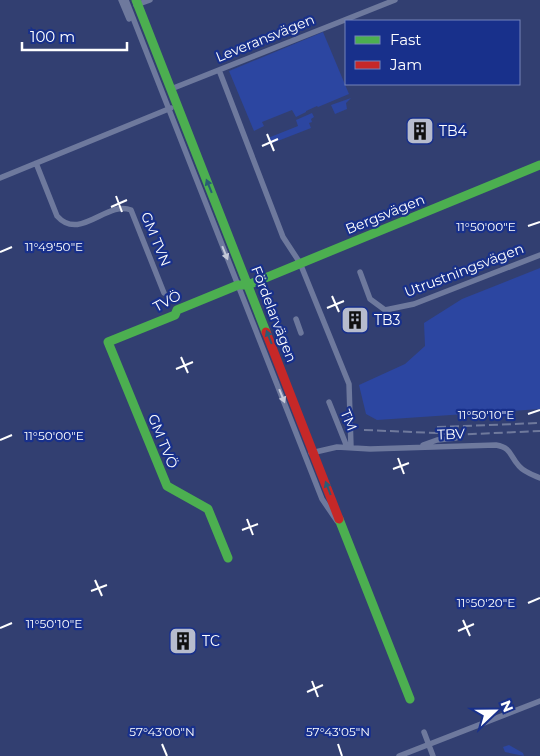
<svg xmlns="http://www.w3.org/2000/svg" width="540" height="756" viewBox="0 0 540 756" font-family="Montserrat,sans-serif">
<rect width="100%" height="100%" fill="#323f71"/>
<!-- green -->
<path fill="#2c46a1" d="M323 32 349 94 318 107 317 106 306 111V112L296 117 292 110 262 122 264 126 254 131 229 71Z
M351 98 346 103 347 109 335 114 331 105Z
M312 113 314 117 311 119 312 122 309 123 311 128 270 144 268 138 298 126 296 120Z
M540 268V409L377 420 366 414 359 385 405 364 425 346 424 323 462 299Z
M509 745 523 753 524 756 505 752 503 747Z"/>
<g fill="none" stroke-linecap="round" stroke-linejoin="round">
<!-- street -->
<path stroke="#6e799d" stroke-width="5.5" d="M121 0 129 19
M126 0 322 499 337 521
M136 5 150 0
M219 70 283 237 300 263 349 384 351 447
M171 89 395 0
M36 163 57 216C80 242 107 200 131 210L164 293
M0 178 171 108
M360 272 370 299 385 310 414 304 540 255
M296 319 301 333
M329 402 347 447
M423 445 437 440 456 438
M311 453 337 447 370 449 496 445C512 448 509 455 519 466 524 472 533 475 540 478
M424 732 433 756
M399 756 540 701"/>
<!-- fast -->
<path stroke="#4caf50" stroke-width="9" d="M136 0 266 332
M339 519 410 699
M228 558 208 509 167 486 108 342 175 315 177 310 238 285H248L540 165"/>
<!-- jam -->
<path stroke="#c62828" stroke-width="9" d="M266 332 339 519"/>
<!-- rail -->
<path stroke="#6f799c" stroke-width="2" stroke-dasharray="9 4" stroke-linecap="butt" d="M437 427 540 423
M364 430 437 433 452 435 540 431"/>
</g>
<!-- one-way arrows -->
<defs><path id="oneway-solid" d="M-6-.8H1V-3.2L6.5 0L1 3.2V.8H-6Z" transform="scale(1.25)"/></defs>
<g fill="#2a5c76">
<use href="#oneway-solid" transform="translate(209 186) rotate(-112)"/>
<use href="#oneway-solid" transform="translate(269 337) rotate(-111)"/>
<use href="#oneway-solid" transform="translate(328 488) rotate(-111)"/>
</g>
<g fill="#c5c9d8">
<use href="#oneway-solid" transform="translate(225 253) rotate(68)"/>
<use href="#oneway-solid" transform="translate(282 396) rotate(68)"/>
</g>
<!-- ticks -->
<path fill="none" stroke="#fff" stroke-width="2" d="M267 134 274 151M262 146 278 139M116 196 122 212M111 207 127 200M528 226 540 222M0 252 12 247M332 296 339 312M327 308 344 301M181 357 188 373M176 369 193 362M528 414 540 410M0 440 12 435M398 458 404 474M393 469 409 463M247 519 253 535M242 530 258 524M95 580 102 596M91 591 107 585M528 603 540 598M463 620 470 636M0 628 12 623M458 631 474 624M312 681 318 697M307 692 323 685M162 744 167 756M338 744 342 756"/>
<!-- icons -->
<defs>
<symbol id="building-square" viewBox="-11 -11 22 22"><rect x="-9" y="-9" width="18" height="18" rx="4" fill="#b7bccd" stroke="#18308b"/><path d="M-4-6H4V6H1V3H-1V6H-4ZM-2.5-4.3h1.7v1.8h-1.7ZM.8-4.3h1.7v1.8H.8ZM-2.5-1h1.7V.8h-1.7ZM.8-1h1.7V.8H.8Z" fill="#111"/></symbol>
</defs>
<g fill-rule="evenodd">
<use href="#building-square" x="404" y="115" width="32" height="32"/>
<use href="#building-square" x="339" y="304" width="32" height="32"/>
<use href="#building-square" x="167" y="625" width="32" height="32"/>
</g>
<g text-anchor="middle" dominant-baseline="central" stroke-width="4.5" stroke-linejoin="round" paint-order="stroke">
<!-- street labels -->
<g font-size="14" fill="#fff" stroke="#18308b">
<text transform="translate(265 38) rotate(-22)">Leveransvägen</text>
<text transform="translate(385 214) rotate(-22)">Bergsvägen</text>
<text transform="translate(156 239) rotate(68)">GM TVN</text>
<text transform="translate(464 270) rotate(-21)">Utrustningsvägen</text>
<text transform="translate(167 301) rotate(-28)">TVÖ</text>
<text transform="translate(274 314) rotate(69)">Fördelarvägen</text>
<text transform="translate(349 420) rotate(68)">TM</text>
<text transform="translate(451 434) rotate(-2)">TBV</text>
<text transform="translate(163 441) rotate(68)">GM TVÖ</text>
</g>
<!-- poi labels -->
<g font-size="14" fill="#fff" stroke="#18308b" text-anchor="start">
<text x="439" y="131">TB4</text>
<text x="374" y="320">TB3</text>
<text x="202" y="641">TC</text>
</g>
</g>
<g font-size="12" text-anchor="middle" fill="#fff" stroke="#18308b" stroke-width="4.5" stroke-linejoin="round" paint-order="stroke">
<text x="486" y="231">11°50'00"E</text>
<text x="54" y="251">11°49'50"E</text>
<text x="486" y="419">11°50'10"E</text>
<text x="54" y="440">11°50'00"E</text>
<text x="486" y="607">11°50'20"E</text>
<text x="54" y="628">11°50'10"E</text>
<text x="162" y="736">57°43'00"N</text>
<text x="338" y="736">57°43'05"N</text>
</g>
<!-- legend -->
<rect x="345" y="20" width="175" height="65" fill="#18308b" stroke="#7483b9"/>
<rect x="355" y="36" width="25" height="8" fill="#4caf50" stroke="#7483b9"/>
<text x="390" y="45" font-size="15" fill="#ffffff">Fast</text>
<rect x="355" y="61" width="25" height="8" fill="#c62828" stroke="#7483b9"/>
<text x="390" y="70" font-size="15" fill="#ffffff">Jam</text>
<!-- north arrow -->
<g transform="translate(495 711) rotate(68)" stroke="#18308b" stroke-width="4" paint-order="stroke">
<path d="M0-4L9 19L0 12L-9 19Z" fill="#ffffff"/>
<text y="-8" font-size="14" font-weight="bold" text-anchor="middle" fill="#ffffff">N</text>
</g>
<!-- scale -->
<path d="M22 42v8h105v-8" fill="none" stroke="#ffffff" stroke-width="2.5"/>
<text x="30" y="42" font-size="15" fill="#ffffff" stroke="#18308b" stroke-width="4" paint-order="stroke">100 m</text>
</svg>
